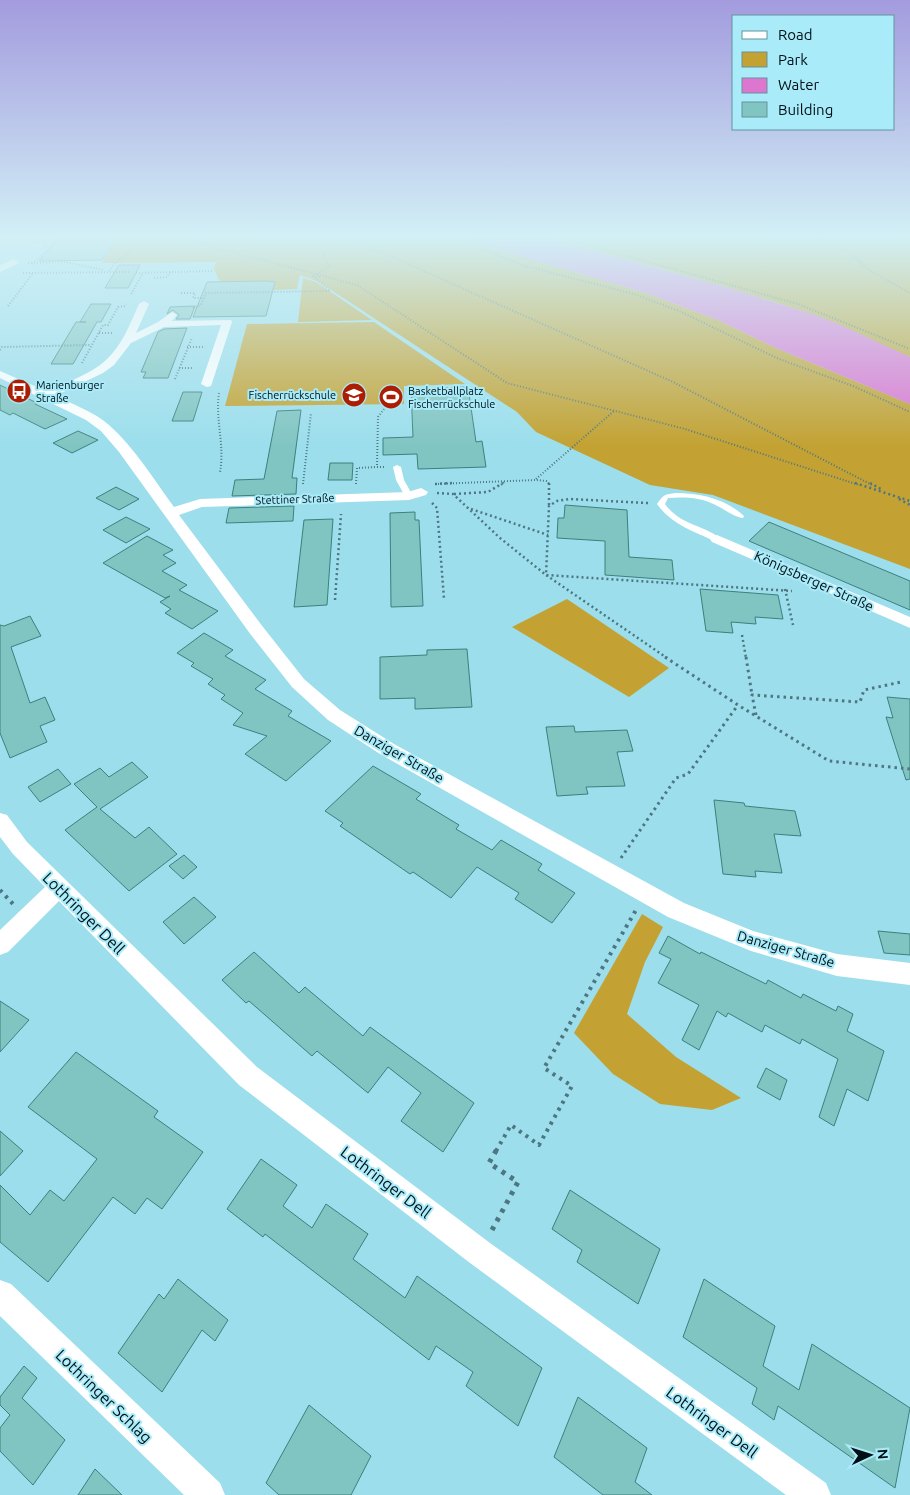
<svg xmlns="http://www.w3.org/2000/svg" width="910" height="1495" viewBox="0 0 910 1495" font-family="Ubuntu,sans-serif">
<rect width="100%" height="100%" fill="#9cdeec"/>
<!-- green -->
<path fill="#c3a233" d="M119 236H469L493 248 646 293 718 320 776 348 910 404V569L713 495 650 485 536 432 517 412 319 282 300 275 297 289 273 290 274 282H220L214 269 216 262 102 263Z
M540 236H910V357C877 344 847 326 813 315 723 284 631 262 540 236Z
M303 278 316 282 372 320 298 322Z
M374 322 465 384 404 386V404L225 406 247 324Z
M567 599 669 668 629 697 512 627Z
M642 914 663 927 645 962 627 1014 676 1057 741 1098 712 1110 660 1104 613 1074 574 1033Z"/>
<!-- water -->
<path fill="#dc76cf" d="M469 236H540L725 287 812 314 836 323 910 357V404L776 348 718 320 646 293 493 248Z"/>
<!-- building -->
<path fill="#81c5c2" stroke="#3c807e" d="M59 236H119L102 260 39 261Z
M119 265H140L128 288H105Z
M267 281 275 282 266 316 193 317 207 282Z
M91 304H111L101 322H97L73 364H51L76 322H86H80Z
M195 306 190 319H176L179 315 173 310 167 314 170 307Z
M187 328 168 378H143L146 372H141L158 332 164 329Z
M0 385 37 403 35 404 67 419 45 429 13 413 10 415 0 410Z
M468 387 476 442 482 441 486 467 418 469 417 454 383 455V438L413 437 411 389Z
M183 392H202L193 421H172Z
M301 410 292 478H297L296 494 232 496 235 480 264 479 277 411Z
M78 431 98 440 72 453 53 443Z
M330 463H353L352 480H328Z
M116 487 139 499 119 510 96 498Z
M565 505 627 510 629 557 672 560 674 580 605 575V541L557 538 558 518H564Z
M294 506 293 521 226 523 229 508Z
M415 512V520H419L423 606 391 607 390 513Z
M126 517 150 529 126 543 103 530Z
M333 519 327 605 294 607 304 520Z
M769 522 910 581V610L749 541Z
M147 536 173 550 163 555 176 563 162 571 187 585 179 590 218 611 192 629 165 613 171 609 160 602 170 596 165 598 103 563Z
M700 589 778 595 783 619 755 617 756 624 731 622 733 633 706 631Z
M30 616 41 636 11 647 30 703 45 697 55 720 40 726 47 742 10 758 0 733V625L4 626Z
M204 633 233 650 225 656 266 680 255 689 292 711 288 716 331 741 286 781 245 754 267 736 233 725 243 713 221 699 225 695 208 684 213 679 191 666 194 663 177 653Z
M467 649 472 707 415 709V698L380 699V657L427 655V650Z
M887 697 910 699V779L906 780 886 717 893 718Z
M574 726 575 732 627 730 633 751 617 752 625 786 586 787 588 794 557 796 546 727Z
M132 762 148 777 100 809 135 838 149 827 177 854 129 891 65 830 97 807 74 784 100 768 109 777Z
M373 766 421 794 416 799 459 825 456 829 492 850 501 840 542 864 538 870 575 893 552 923 515 899 519 893 477 867 451 898 413 872 410 874 340 826 343 823 325 811Z
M58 769 71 784 40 802 28 787Z
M714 800 744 803 745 806 795 811 801 836 774 834 782 873 755 871 756 877 723 874Z
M184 855 197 867 183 879 169 866Z
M194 897 216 917 184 944 163 922Z
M878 931 910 934V955L884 953Z
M668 936 700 954 701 952 766 984 768 980 801 998 803 994 836 1011 838 1006 853 1014 847 1031 884 1051 868 1101 847 1089 834 1126 819 1117 838 1059 802 1039 800 1044 765 1025 762 1032 728 1013 726 1017 717 1011 699 1050 682 1040 699 1005 658 983 671 959 659 953Z
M254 952 299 993 305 987 363 1036 370 1027 474 1103 443 1152 401 1121 421 1093 388 1067 368 1093 317 1051 312 1056 249 1001 246 1003 222 980Z
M0 1001 29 1020 0 1052Z
M76 1052 158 1111 154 1117 203 1152 162 1209 147 1198 135 1214 113 1197 48 1282 0 1242V1185L30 1215 50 1190 64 1201 97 1159 28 1107Z
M766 1068 787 1080 780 1100 757 1087Z
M0 1131 23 1151 0 1176Z
M261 1159 297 1185 283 1206 312 1228 326 1204 368 1234 353 1259 405 1298 417 1276 542 1368 518 1426 466 1386 473 1372 436 1346 429 1360 265 1234 263 1237 227 1209Z
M570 1190 660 1249 638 1304 577 1262 582 1250 552 1229Z
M178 1279 228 1320 215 1341 202 1330 162 1392 118 1353 159 1294 164 1299Z
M704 1279 775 1326 763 1366 799 1390 812 1344 910 1408 895 1488 778 1406 774 1420 752 1404 757 1388 683 1337Z
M24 1366 37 1378 22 1398 65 1440 33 1485 0 1451V1428L10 1415 0 1405V1397Z
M578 1397 647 1448 635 1482 652 1495H603L554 1457Z
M309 1405 371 1456 351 1495H279L266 1483Z
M95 1469 122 1495H78Z"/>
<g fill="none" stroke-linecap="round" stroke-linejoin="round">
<!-- path-far4 -->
<path stroke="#4e7680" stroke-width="2" stroke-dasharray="1 2" stroke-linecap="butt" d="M172 236 357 285 507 383 685 429 859 485
M345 236 673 382 872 485
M372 236 373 249
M449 236 525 266 634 294 679 311 779 359 853 386 910 412
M556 236 798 304 910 349
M815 236 849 252 869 270 910 293
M191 241 212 236
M33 243H47L44 246H54
M28 263 65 262 103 270
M32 264 57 242 79 241
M109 271 114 264 127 254 135 236
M23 273 130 272
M136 273 213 271
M316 274 329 267 323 254 347 238
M154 278 167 277 170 272
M181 293H195L193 298H204
M131 294 143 273
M8 306 33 273
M193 308 201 305 206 293 330 291 313 276 320 277
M99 333H112
M187 347H203
M0 350 2 347 91 345
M82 363 103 325H108L118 307 125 306 126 304
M179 368H194
M175 379 192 338
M219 393C215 420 225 445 220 472
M384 467H377L378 417 388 404
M536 479 614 411
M303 484 311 413
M356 484 357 468 377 467
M435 484 536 480 547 481 550 485
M501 485 505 481"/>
<!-- path-far3 -->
<path stroke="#4e7680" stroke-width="2.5" stroke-dasharray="2 3" stroke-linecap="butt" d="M855 483 910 501
M870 483 881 489
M435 484 453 483
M437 493 453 494 500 538 546 575 792 591
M454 494 488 492 503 483
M899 499 910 505
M432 503 437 508 444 599
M648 503 569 499 557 501 549 506 546 575 667 658
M549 505V483
M471 509 548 535
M785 589 793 625
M335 600 341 514
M742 635 746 658"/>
<!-- path-far2 -->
<path stroke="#4e7680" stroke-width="3" stroke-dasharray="2.5 4" stroke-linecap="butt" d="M665 657 738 705 829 761 910 769
M746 657 752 695
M756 715 752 695 860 702 864 690 901 682
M621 858 676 778 688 774 738 705"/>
<!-- path-far1 -->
<path stroke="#4e7680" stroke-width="4" stroke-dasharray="3 5" stroke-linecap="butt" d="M0 890 13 904
M496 1151 511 1125 539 1145 572 1086 544 1068 636 910"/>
<!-- path -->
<path stroke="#4e7680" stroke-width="5" stroke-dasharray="4 6" stroke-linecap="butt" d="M492 1230 518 1182 489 1163 497 1149"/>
<!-- lane -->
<path fill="#fff" fill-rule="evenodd" d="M397 465 401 467 404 480 413 496 412 498H406L396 480 393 467Z
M676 493C700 493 726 499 744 516L743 518C735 518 720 506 711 503 698 497 683 497 668 498L665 504C681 526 703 524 721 539L717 541H714C693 531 671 524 657 504 663 495 665 494 676 493Z"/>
<!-- street -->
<path fill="#fff" fill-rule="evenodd" d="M14 259 19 262 17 264 0 272V265Z
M144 301 149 304 136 333 158 322 172 312 177 315 172 321 231 320 232 322 211 386 207 387 201 384 221 325 164 327 131 343 114 365 103 373 55 396C73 404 94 412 109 425 135 448 154 480 174 507L200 499 408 492 421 488 428 492 426 495 409 500 202 507 179 515 263 627 304 679 340 710 394 744 684 903 753 931 837 954 910 963V985L837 976 751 951 668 917 380 754 328 720 292 687 251 635 119 452 101 431 86 420 0 378V371L46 391C65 383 89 375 105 361 122 346 130 324 139 304Z
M717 535 910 617V628L712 542 710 539 712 536Z
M0 813 7 815 27 842 257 1067 490 1243 826 1483 831 1495H786L470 1263 239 1085 59 901 8 952 0 955V930L45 887 13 854 0 837Z
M0 1280 11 1284 220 1483 225 1495H184L0 1316Z"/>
</g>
<!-- sky -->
<linearGradient id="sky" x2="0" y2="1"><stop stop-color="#a39bde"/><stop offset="0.53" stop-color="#d2f0f6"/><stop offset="1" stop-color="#d2f0f6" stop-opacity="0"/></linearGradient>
<rect width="910" height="446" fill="url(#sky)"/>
<!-- icons -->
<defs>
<symbol id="bus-disc" viewBox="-11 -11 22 22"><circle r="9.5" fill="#ac1e03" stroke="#a9ebf9"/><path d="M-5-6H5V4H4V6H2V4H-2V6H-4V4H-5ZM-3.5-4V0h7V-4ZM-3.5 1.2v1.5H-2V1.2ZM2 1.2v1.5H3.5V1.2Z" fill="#fff"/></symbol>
<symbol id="school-disc" viewBox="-11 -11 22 22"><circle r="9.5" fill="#ac1e03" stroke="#a9ebf9"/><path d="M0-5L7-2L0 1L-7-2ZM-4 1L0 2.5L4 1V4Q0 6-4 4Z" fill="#fff"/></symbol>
<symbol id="stadium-disc" viewBox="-11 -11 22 22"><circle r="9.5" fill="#ac1e03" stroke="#a9ebf9"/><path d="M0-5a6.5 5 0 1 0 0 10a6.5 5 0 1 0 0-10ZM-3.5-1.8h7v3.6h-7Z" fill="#fff"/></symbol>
</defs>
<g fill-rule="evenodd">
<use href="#bus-disc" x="5" y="377" width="28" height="28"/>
<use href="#school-disc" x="340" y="381" width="28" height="28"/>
<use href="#stadium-disc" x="377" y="383" width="28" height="28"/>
</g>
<g text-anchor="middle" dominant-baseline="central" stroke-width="4" stroke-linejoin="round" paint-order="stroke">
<!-- far-poi labels -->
<g font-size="11" fill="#000f14" stroke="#a9ebf9" text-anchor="start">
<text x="36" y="385">Marienburger<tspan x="36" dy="13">Straße</tspan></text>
<text x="408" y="391">Basketballplatz<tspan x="408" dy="13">Fischerrückschule</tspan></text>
<text x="336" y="395" text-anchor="end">Fischerrückschule</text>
</g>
<!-- far-street labels -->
<g font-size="11" fill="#000f14" stroke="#a9ebf9">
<text transform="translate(295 499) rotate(-2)">Stettiner Straße</text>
</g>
<!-- street labels -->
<g font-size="14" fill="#000f14" stroke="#a9ebf9">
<text transform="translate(814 581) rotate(24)">Königsberger Straße</text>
<text transform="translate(399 754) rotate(30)">Danziger Straße</text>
<text transform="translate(786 949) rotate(16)">Danziger Straße</text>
</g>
<!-- near-street labels -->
<g font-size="16" fill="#000f14" stroke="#a9ebf9">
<text transform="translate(84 913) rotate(45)">Lothringer Dell</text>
<text transform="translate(386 1182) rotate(37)">Lothringer Dell</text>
<text transform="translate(104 1396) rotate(44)">Lothringer Schlag</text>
<text transform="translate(712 1422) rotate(36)">Lothringer Dell</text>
</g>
</g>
<!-- legend -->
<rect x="732" y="15" width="162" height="115" fill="#a9ebf9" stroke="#65939d"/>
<rect x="742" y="31" width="25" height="8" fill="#ffffff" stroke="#65939d"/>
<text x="778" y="40" font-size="15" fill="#000f14">Road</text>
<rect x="742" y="52" width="25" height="15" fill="#c3a233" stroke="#65939d"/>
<text x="778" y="65" font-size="15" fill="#000f14">Park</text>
<rect x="742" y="78" width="25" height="15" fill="#dc76cf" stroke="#65939d"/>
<text x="778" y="90" font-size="15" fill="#000f14">Water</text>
<rect x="742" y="102" width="25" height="15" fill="#81c5c2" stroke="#65939d"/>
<text x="778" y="115" font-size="15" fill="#000f14">Building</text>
<!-- north arrow -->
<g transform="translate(870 1455) rotate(86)" stroke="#a9ebf9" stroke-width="4" paint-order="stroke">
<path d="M0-4L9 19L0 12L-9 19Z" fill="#000f14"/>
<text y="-8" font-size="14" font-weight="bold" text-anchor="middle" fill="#000f14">N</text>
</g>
</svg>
